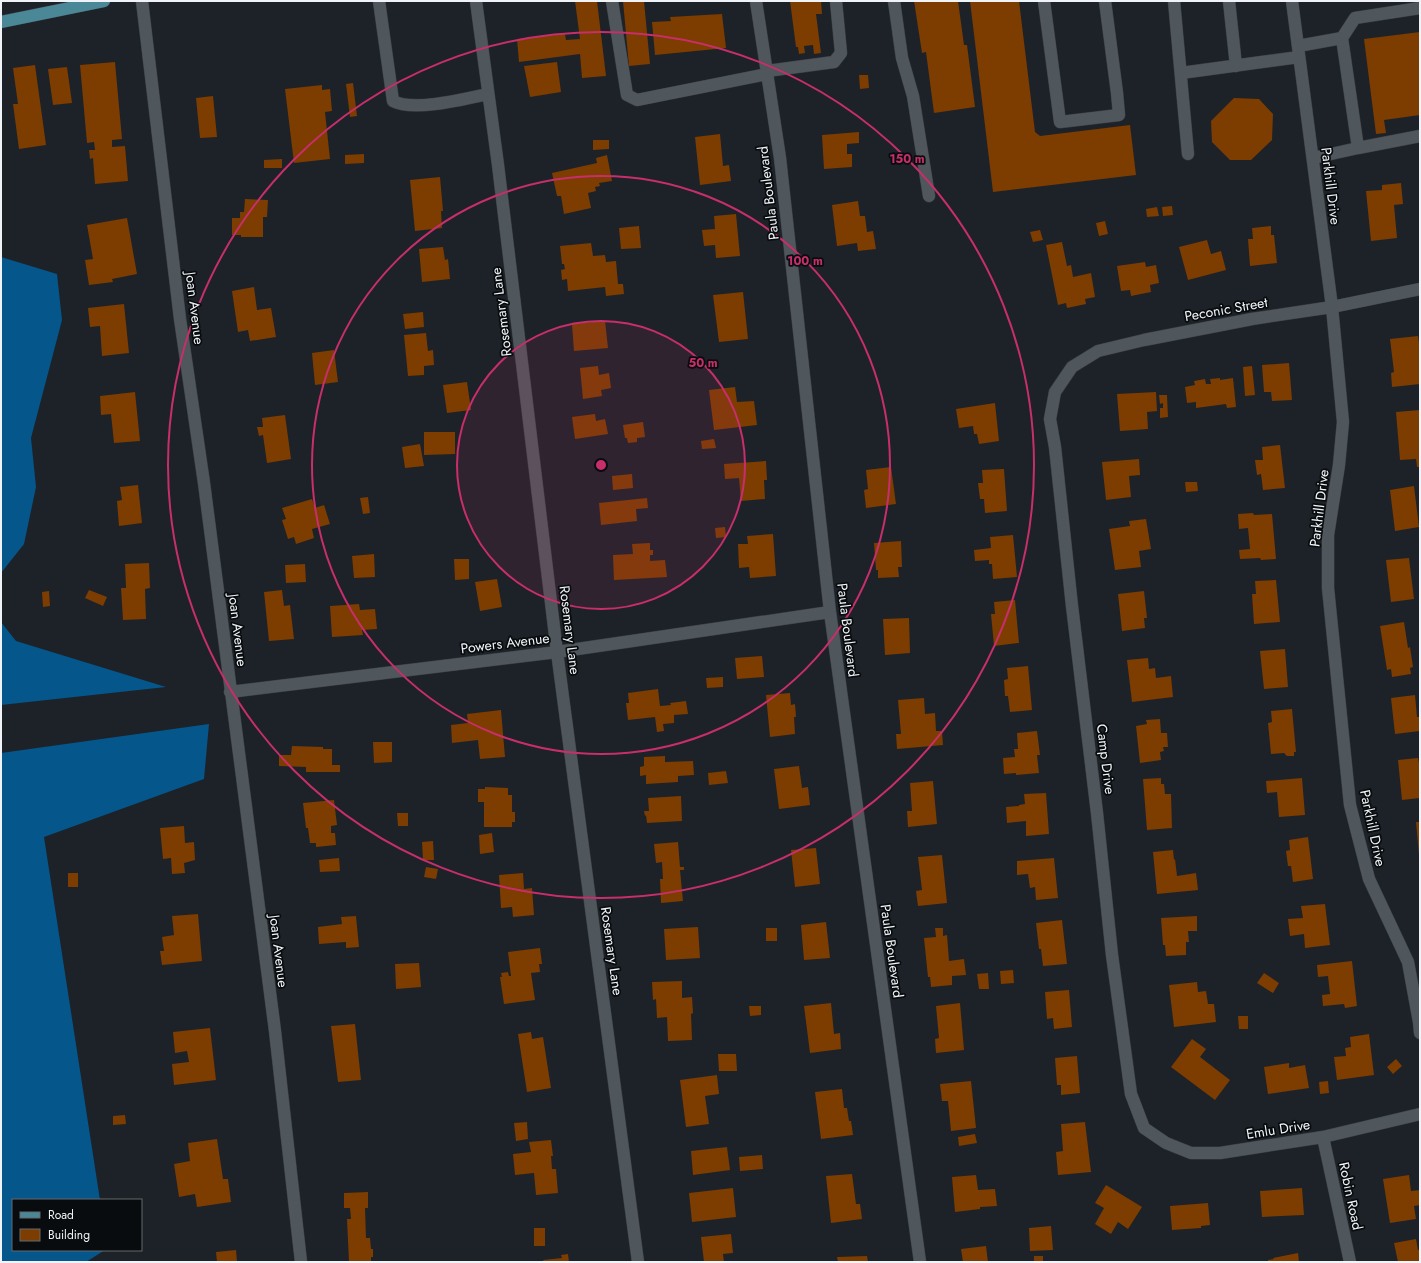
<svg xmlns="http://www.w3.org/2000/svg" width="1421" height="1263" viewBox="0 0 1421 1263" font-family="Jost,sans-serif">
<rect width="100%" height="100%" fill="#1c2228"/>
<!-- forest -->
<path fill="#05568a" d="M1 257 57 274 62 320 31 438 36 487 24 544 1 573Z
M1 622 16 641 166 687 1 705Z
M209 724 204 779 44 837 100 1200H13V1250H105L86 1262H1V753Z"/>
<!-- building -->
<path fill="#7d3c00" d="M575 1H597L606 76 582 78 580 54 519 62 517 39 565 34 566 40 580 39Z
M623 1H644L650 64 629 66Z
M790 1H821L822 14H816L821 53 814 54 813 45 804 46 805 53 799 54 798 47H796Z
M914 1H958L964 45H967L975 107 934 113 926 52 922 53Z
M970 1H1019L1035 132 1040 136 1130 125 1136 175 993 192Z
M722 14 726 48 655 55 652 22 671 21 670 17Z
M1420 32V115L1384 120 1386 133 1376 134 1364 39Z
M115 62 122 139 112 140V147L125 146 128 181 95 184 93 158 90 159 89 150H95L94 142 87 143 80 65Z
M557 62 561 92 530 97 524 66Z
M35 65 46 145 19 149 13 104H18L13 68Z
M67 67 72 103 53 105 48 69Z
M859 75H868L869 88 860 89Z
M353 83 357 116 350 117 346 84Z
M322 85V90L330 89 332 111 325 112 330 159 294 163 285 89Z
M213 96 217 137 200 138 196 98Z
M1234 98 1259 99 1273 114 1272 140 1251 160H1230L1212 142 1211 121Z
M859 132V143L847 144V154H852V167L824 169 822 135Z
M720 134 723 166 729 165 731 181 700 185 695 137Z
M593 140H609V149L593 150Z
M364 154V163L345 164V155Z
M607 155 612 181 599 183 600 186 595 187 596 191 588 193 591 208 564 214 561 196H557L552 173 597 163 596 158Z
M282 159V168H264V160Z
M440 177 443 211H441L442 228 415 231 410 180Z
M1401 183 1403 204 1394 205 1397 238 1371 241 1366 191 1382 190V185Z
M245 199 268 200 267 217H263V237H241V235H232V218H240V212H244Z
M858 201 860 216H865L867 232 873 231 876 249 858 251 857 243 837 246 832 205Z
M1172 206 1173 215 1163 216 1162 207Z
M1157 207 1159 216 1147 217 1146 209Z
M736 214 740 256 716 258 715 245 704 246 702 230 715 229 714 216Z
M127 218 137 274 112 279 113 282 89 285 85 260 93 259 87 225Z
M1105 221 1108 234 1099 236 1096 223Z
M639 226 641 248 621 249 619 228Z
M1271 226V235H1274L1277 263 1250 266 1248 239H1253L1252 228Z
M1040 230 1043 240 1033 242 1030 232Z
M1207 240 1211 254 1221 251 1226 270 1188 280 1179 247Z
M1062 242 1067 266 1071 265 1073 277 1091 273 1095 297 1085 299 1086 304 1067 308 1066 303 1058 305 1046 245Z
M591 243 593 256 605 255 606 262 616 261 618 284H623L624 294 606 296 605 287 568 291 567 279 562 280 561 270 565 269 564 264H562L560 246Z
M443 247 445 260 448 259 450 279 422 282 419 249Z
M1145 262 1146 267 1156 265 1159 283 1150 285 1151 292 1131 296 1130 290 1121 291 1117 266Z
M254 287 257 310 271 308 276 337 250 341 248 330 238 332 232 291Z
M743 292 748 339 719 342 713 295Z
M124 304 129 353 102 356 100 326 90 327 88 308Z
M423 312 424 327 405 329 403 314Z
M605 321 608 348 574 351 572 324Z
M426 333 428 351 433 350 434 365 424 366V375L408 376 404 335Z
M1418 336 1420 351V384L1392 387 1391 373 1394 372 1390 339Z
M334 350 338 382 315 385 312 353Z
M1289 363 1292 400 1272 401 1271 392H1264L1262 365Z
M598 366 599 375 609 373 611 388 601 390 602 396 583 399 580 368Z
M1252 366 1255 395 1245 396 1243 367Z
M1220 378V380L1233 378 1236 407 1227 408 1226 404 1196 408V402L1187 403 1185 387 1195 385 1194 381 1205 379 1206 384H1211L1210 379Z
M467 382 471 410 447 413 443 385Z
M735 387 737 402 754 401 757 425 714 430 709 390Z
M135 392 140 441 114 443 111 414 101 415 100 396Z
M1156 392 1157 411 1147 412 1148 429 1120 431 1117 394Z
M1159 395H1167L1168 417 1160 418V408H1163V403L1160 404Z
M995 403 999 441 979 444 977 434H974L973 426 959 428 956 409Z
M1420 410V467H1417L1416 459 1400 460 1396 412Z
M595 414 596 421 605 419 608 434 575 439 572 417Z
M285 415 291 459 267 463 263 435 259 436 257 427H263L262 418Z
M643 422 645 437 637 438V442L628 443 627 438H625L623 425Z
M424 432H455V454L424 455Z
M714 439 716 448 702 449 701 441Z
M420 444 424 466 405 468 402 447Z
M1280 445 1285 488 1263 490 1261 474 1257 475 1255 460H1263L1262 447Z
M1139 459 1140 475 1129 476 1131 497 1106 500 1102 462Z
M766 461 767 480H764L765 499 741 501 739 478 725 479 724 464Z
M891 467 896 504 866 508 864 490 868 489 866 470Z
M1004 469 1007 511 985 513 984 499H980L978 483H983L982 470Z
M632 474 633 488 613 490 612 476Z
M1185 482H1197L1198 491 1186 492Z
M138 485 142 523 119 526 117 501 122 500 120 487Z
M1414 486 1419 527 1395 531 1390 490Z
M368 497 370 513 363 514 360 498Z
M647 498 648 508 636 509 637 521 601 525 599 503Z
M312 499 315 508 324 505 330 524 312 529 314 538 296 544 294 537 288 539 282 520 286 519 282 508Z
M1253 513 1254 515 1272 514 1276 559 1261 560 1260 558 1240 559 1239 550 1250 549 1248 528 1239 529 1238 514Z
M1146 519 1151 549 1139 551 1141 567 1115 570 1109 529 1130 526 1129 521Z
M725 527 726 537 716 538 715 528Z
M773 534 776 576 750 578 749 567 739 568 738 544H748L747 536Z
M1013 535 1017 577 993 579 992 564H989V560L975 561 974 550 991 548 990 537Z
M901 541 902 567H898L899 577 878 578V570H876L874 543Z
M650 543V550H653V555H650V561L665 560 667 577 614 580 613 555 633 554 632 544Z
M374 554 375 577 354 578 352 556Z
M1409 558 1414 599 1391 602 1386 560Z
M454 559H469V579L455 580Z
M149 563 150 588 145 589 146 619 123 620 121 588H126L125 564Z
M305 564 306 582 286 583 285 565Z
M497 579 502 607 480 611 475 582Z
M1276 580 1280 622 1254 624 1252 594H1256L1255 581Z
M89 590 107 597 103 606 85 598Z
M282 590 284 606 290 605 294 639 269 641 264 592Z
M49 591 50 606 43 607 42 592Z
M1144 591 1147 618H1144L1145 628 1122 631 1118 594Z
M1015 600 1019 643 994 646 991 614H995L994 602Z
M359 604 360 610 375 609 377 629 362 630 363 635 332 637 330 606Z
M909 618 910 653 885 655 883 619Z
M1404 622 1408 648 1410 647 1413 667 1410 668 1411 674 1392 677 1391 669 1387 670 1380 626Z
M1285 649 1288 687 1264 689 1260 651Z
M762 656 764 677 737 679 735 658Z
M1148 658 1149 669 1155 668 1156 678 1171 676 1173 697 1132 702 1127 660Z
M1028 666 1032 710 1010 712 1008 696H1005L1004 680 1008 679 1007 668Z
M723 677V687L707 688 706 678Z
M658 689 660 706 671 705 670 703 686 701 688 714 674 715V723L663 724 664 731 657 732 655 717 628 720 626 703H629L628 693Z
M790 693 791 705 795 704 796 717H794L795 734 770 737 766 695Z
M1415 695 1417 717H1420V731L1395 734 1391 698Z
M924 698 925 714 935 713 936 731H942L943 745 897 749 896 734H901L898 700Z
M1292 709 1296 752H1294V756H1287L1284 753 1271 754 1268 723 1272 722 1271 711Z
M501 710 505 757 480 759 478 740 452 743 451 725 468 723 467 714Z
M1160 719 1161 733H1167L1168 747H1163L1164 751 1160 752 1161 760 1140 763 1136 726 1147 724 1146 720Z
M1037 731 1040 755H1037L1039 773 1016 775V773L1004 774 1003 758 1015 757 1014 749H1018L1017 733Z
M373 742H392V762L374 763Z
M292 746 323 747V749H332V765H340V772H306V767L279 766V755H291Z
M665 756V762L693 761 694 775 678 776V782L646 784V775L640 776V767L644 766V757Z
M1418 758 1420 768V798L1402 800 1398 760Z
M799 766 802 788 808 787 810 805 779 809 774 769Z
M726 771 728 783 709 785 708 773Z
M1161 778V784H1164L1165 794H1171L1172 828 1147 830 1143 779Z
M1302 778 1305 815 1279 817 1277 792 1267 793 1266 781Z
M933 781 937 824 908 827 907 811H912L910 783Z
M485 787 508 788V795H512V812H515V822H512V827H484V802H478V789H485Z
M1046 793 1049 834 1026 836V821L1007 823 1006 807 1019 806V805L1025 804 1024 794Z
M681 796 682 821 647 823 646 815 645 816 644 811H649L648 798Z
M334 800 337 825 331 826V833H335L336 845 316 847V843H310L308 828H306L303 803Z
M397 813H408V826H398Z
M1416 822H1420V855H1419Z
M184 826 185 843 194 842 195 860 184 863 185 873 172 874 171 858 163 859 160 828Z
M492 833 494 852 480 854 479 835Z
M1308 837 1313 879 1293 882 1291 866H1288L1286 851 1290 850 1289 840Z
M433 841 434 860H423L422 842Z
M678 842 680 867H684V870H680L683 901 661 903 660 879H663L662 862 656 863 654 844Z
M816 848 820 884 795 887 791 850Z
M1173 850 1174 860 1175 859 1177 876 1196 873 1198 890 1157 894 1153 852Z
M942 855 947 903 918 906 916 891 922 890 918 857Z
M339 858 340 871 320 872 319 860Z
M1054 858 1058 898 1036 900 1035 887 1030 888 1028 874 1017 875V861Z
M426 867 438 869 436 879 424 877Z
M68 873H78V887H68Z
M523 873 524 889 532 888 534 915 513 917 512 907 501 908 499 875Z
M1325 904 1330 945 1305 948 1304 934 1290 936 1288 919 1303 918 1301 906Z
M198 914 202 961 162 965 160 951H164L162 937 174 935 172 916Z
M356 916 359 947 346 948V942L319 944 318 927 342 924 341 917Z
M1197 916V931H1188L1189 942H1186V955L1166 956 1165 945H1163L1161 918Z
M1062 920 1067 964 1043 966 1041 949H1039L1036 923Z
M826 922 830 958 804 960 801 925Z
M698 927 700 958 666 960 664 929Z
M766 928H777V941H766Z
M935 928H943V936L947 935 949 961 964 959 966 975 952 976V985L931 987 930 977H928L924 938 936 937Z
M540 948 542 964H539L540 972 531 973 535 1000 504 1004 500 977H502L501 973 508 972 509 976H511L508 952Z
M1352 961 1357 1006 1345 1008 1344 1004 1323 1006 1322 995 1330 994 1328 976 1318 977 1317 965Z
M419 963 421 987 396 989 395 964Z
M1013 970 1014 983 1001 984 1000 971Z
M988 973 989 989H979L977 974Z
M1264 973 1279 983 1273 993 1257 983Z
M682 981V998L692 997 693 1013 691 1014 692 1040 668 1041 667 1017 657 1018 656 999 653 1000 652 982Z
M1197 982 1198 992 1206 991 1208 1004H1214L1216 1022 1174 1027 1169 985Z
M1069 990 1072 1027 1054 1029 1053 1018 1047 1019 1045 992Z
M831 1003 834 1034 840 1033 841 1049 810 1053 804 1006Z
M960 1003 964 1050 936 1053 935 1039 939 1038 936 1006Z
M749 1006H761V1015L750 1016Z
M1238 1016H1248V1029H1239Z
M355 1024 361 1080 338 1082 331 1026Z
M210 1028 216 1080 174 1085 172 1064 189 1062 187 1051 175 1053 173 1032Z
M531 1032 532 1039 543 1037 551 1088 527 1092 518 1034Z
M1369 1034 1374 1075 1337 1080 1334 1057 1346 1056 1345 1048 1351 1047 1350 1037Z
M1192 1039 1206 1049 1200 1057 1230 1080 1215 1100 1171 1067Z
M718 1054H736L737 1071H719Z
M1077 1056 1080 1093 1061 1095V1085H1057L1055 1058Z
M1396 1059 1402 1066 1393 1074 1387 1067Z
M1289 1063V1068L1305 1065 1309 1088 1268 1094 1264 1067Z
M717 1075 719 1094 705 1096 709 1124 686 1127 680 1080Z
M971 1081 976 1128 951 1131 948 1101H942L940 1084Z
M1328 1081 1329 1093 1320 1094 1319 1082Z
M842 1089 844 1108H847L849 1121H851L853 1135 821 1139 815 1092Z
M125 1115 126 1124 113 1125V1116Z
M527 1122 528 1139 516 1141 514 1123Z
M1085 1122 1091 1172 1058 1175 1056 1152 1063 1151 1061 1124Z
M975 1134 977 1143 959 1146 958 1137Z
M217 1139 223 1179H228L231 1202 197 1207 195 1194 179 1197 174 1164 190 1161 188 1143Z
M551 1140 553 1156H551L552 1169H556L558 1193 536 1195 534 1173 515 1175 513 1154 531 1152 529 1142Z
M727 1147 730 1170 693 1175 691 1151Z
M762 1155 763 1169 740 1171 739 1157Z
M852 1174 856 1204H860L862 1219 831 1223 826 1176Z
M976 1175 978 1190 995 1189 997 1206 980 1207V1209L955 1212 952 1177Z
M1409 1175 1411 1191 1420 1190V1205L1414 1206 1416 1219 1390 1223 1383 1179Z
M1106 1185 1142 1207 1128 1229 1118 1222 1111 1234 1095 1224 1104 1208 1095 1203Z
M733 1188 736 1217 692 1222 689 1193Z
M1302 1188 1304 1215 1262 1217 1260 1191Z
M368 1192V1208H365L366 1238H370L371 1249H373V1257H371V1261L349 1262 347 1219H351L350 1208H344V1193Z
M1208 1203 1210 1225 1201 1226V1228L1172 1230 1170 1206Z
M1051 1226 1053 1250 1030 1251 1029 1228Z
M534 1228H545V1246H534Z
M731 1234 733 1253 723 1254 724 1262H704L701 1237Z
M1416 1239 1418 1250H1420V1262H1398L1394 1243Z
M986 1246 988 1262H963L961 1249Z
M236 1250 237 1262H217L216 1252Z
M1298 1253 1299 1262H1268V1260L1274 1259 1273 1258Z
M568 1254 569 1262H544L543 1260 562 1258 561 1255Z
M867 1256 868 1262H838L837 1257Z
M1034 1256H1043V1262H1034Z"/>
<g fill="none" stroke-linecap="round" stroke-linejoin="round">
<defs>
<path id="minor" d="M142 1 180 319 204 483 275 1031 301 1262
M379 1 393 101C413 112 465 99 488 94
M476 1 498 165 557 652 638 1262
M612 1 627 95 637 100 767 74
M756 1 780 158 830 612 920 1262
M894 1 902 58 913 96 929 196
M1044 1 1060 122 1119 115 1117 93 1105 1
M1174 1 1188 154
M1229 1 1236 66
M1292 1 1332 307 1343 422 1339 465 1328 535V588L1350 805 1369 879 1408 962 1419 1022 1420 1033
M1298 46 1342 38 1355 18 1420 8
M767 71 834 62 841 53 836 1
M1181 73 1299 57
M1358 148 1420 136
M1313 158 1358 148 1342 38
M1420 289 1332 307 1252 319 1144 340 1098 351 1072 367 1055 392 1050 419 1055 447 1072 606 1097 813 1112 955 1131 1094 1144 1128 1166 1143 1191 1153H1220L1323 1137 1420 1114
M230 692 557 652 830 612
M1323 1137 1350 1262"/>
<path id="major" d="M1 22 104 1"/>
</defs>
<!-- minor casing -->
<use href="#minor" stroke="#3a3f44" stroke-width="13"/>
<!-- major casing -->
<use href="#major" stroke="#3a3f44" stroke-width="13"/>
<!-- minor -->
<use href="#minor" stroke="#4f565c" stroke-width="12"/>
<!-- major -->
<use href="#major" stroke="#4a8898" stroke-width="12"/>
</g>
<!-- distance rings -->
<circle cx="601" cy="465" r="144" fill="#c72e6b" fill-opacity=".12"/>
<g fill="none" stroke="#c72e6b" stroke-width="2">
<circle cx="601" cy="465" r="144"/>
<circle cx="601" cy="465" r="289"/>
<circle cx="601" cy="465" r="433"/>
</g>
<g text-anchor="middle" dominant-baseline="central" stroke-width="3.5" stroke-linejoin="round" paint-order="stroke">
<!-- street labels -->
<g font-size="14" fill="#f0f4f8" stroke="#090c0e">
<text transform="translate(1331 186) rotate(83)">Parkhill Drive</text>
<text transform="translate(768 193) rotate(-97)">Paula Boulevard</text>
<text transform="translate(195 308) rotate(83)">Joan Avenue</text>
<text transform="translate(1226 309) rotate(-10)">Peconic Street</text>
<text transform="translate(501 312) rotate(-97)">Rosemary Lane</text>
<text transform="translate(1319 508) rotate(-83)">Parkhill Drive</text>
<text transform="translate(238 630) rotate(83)">Joan Avenue</text>
<text transform="translate(570 630) rotate(83)">Rosemary Lane</text>
<text transform="translate(848 630) rotate(83)">Paula Boulevard</text>
<text transform="translate(505 643) rotate(-7)">Powers Avenue</text>
<text transform="translate(1106 759) rotate(83)">Camp Drive</text>
<text transform="translate(1373 828) rotate(78)">Parkhill Drive</text>
<text transform="translate(279 951) rotate(83)">Joan Avenue</text>
<text transform="translate(612 951) rotate(82)">Rosemary Lane</text>
<text transform="translate(892 951) rotate(82)">Paula Boulevard</text>
<text transform="translate(1278 1129) rotate(-9)">Emlu Drive</text>
<text transform="translate(1351 1196) rotate(78)">Robin Road</text>
</g>
</g>
<circle cx="601" cy="465" r="6" fill="#c72e6b" stroke="#090c0e" stroke-width="2"/>
<g font-size="12" text-anchor="middle" font-weight="bold" fill="#c72e6b" stroke="#090c0e" stroke-width="3.5" stroke-linejoin="round" paint-order="stroke">
<text x="907" y="163">150 m</text>
<text x="805" y="265">100 m</text>
<text x="703" y="367">50 m</text>
</g>
<!-- border -->
<rect width="1421" height="1263" fill="none" stroke="#f0f4f8" stroke-width="4"/>
<!-- legend -->
<rect x="12" y="1199" width="130" height="52" fill="#090c0e" stroke="#65696c"/>
<rect x="20" y="1212" width="20" height="6" fill="#4a8898" stroke="#65696c"/>
<text x="48" y="1219" font-size="12" fill="#f0f4f8">Road</text>
<rect x="20" y="1229" width="20" height="12" fill="#7d3c00" stroke="#65696c"/>
<text x="48" y="1239" font-size="12" fill="#f0f4f8">Building</text>
</svg>
